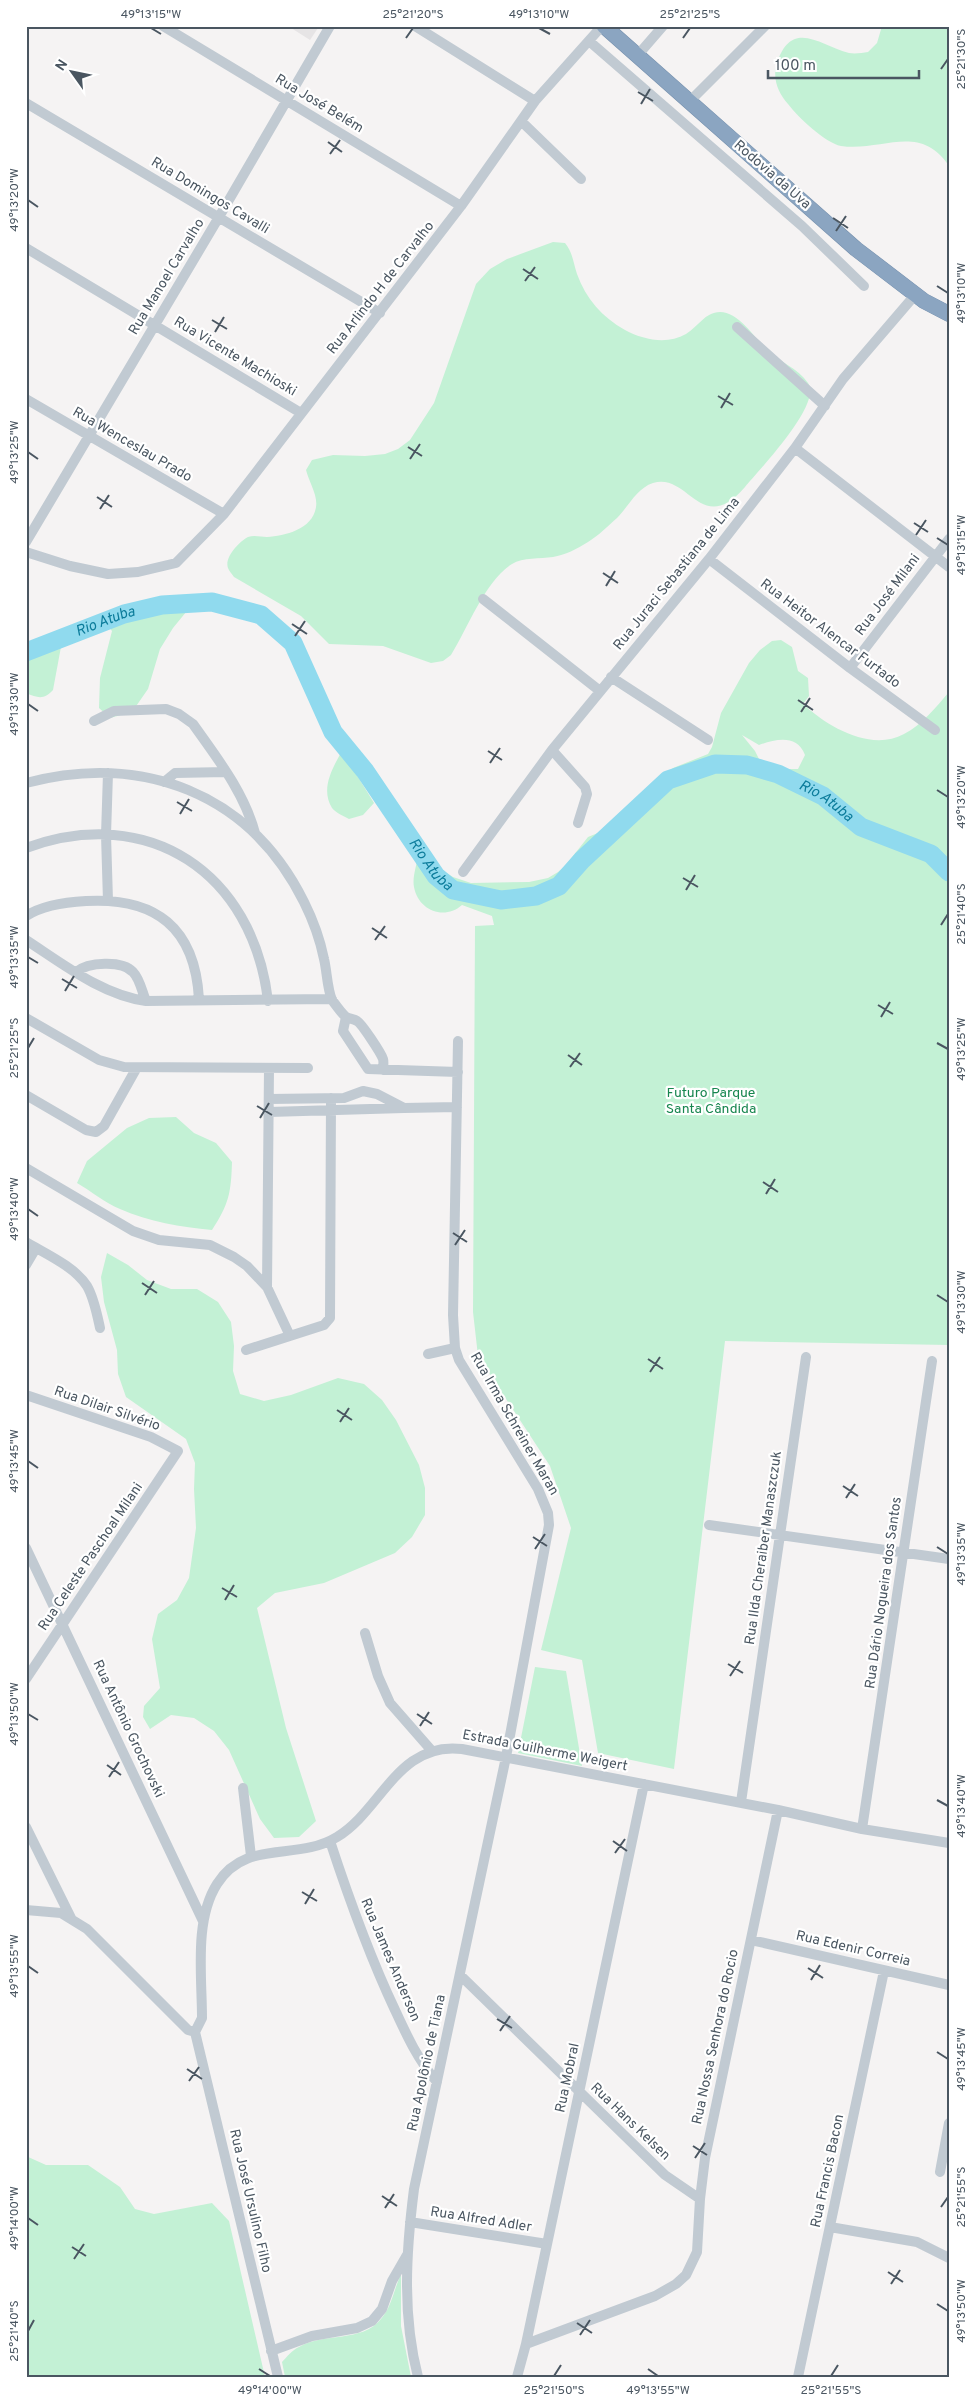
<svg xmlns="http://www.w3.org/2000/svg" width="975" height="2403" viewBox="0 0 975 2403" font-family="Overpass,sans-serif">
<rect width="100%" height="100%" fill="#f5f3f3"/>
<!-- education -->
<path fill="#e6e4e5" d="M288 26H316L318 28 310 40Z"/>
<!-- green -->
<path fill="#c3f1d5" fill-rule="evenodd" d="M882 26H949V166C920 122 882 152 841 146 825 143 798 117 788 104 778 93 772 78 777 63 792 17 822 47 849 53 855 54 862 53 868 52L877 43Z
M553 242 565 243C573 253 573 262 577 274 586 299 602 317 625 330 644 340 667 345 686 334 698 327 705 312 720 312 738 312 755 337 765 349 778 361 798 368 808 383 823 403 759 470 745 487 701 538 689 472 653 483 637 488 628 507 617 518 608 526 598 536 588 542 577 549 565 555 553 557 540 559 523 557 512 564 485 581 468 628 451 655L443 661 431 663 383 646 329 644 301 616 234 577C232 574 229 571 228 568 224 557 240 541 248 537 254 535 261 537 267 537 285 536 313 529 316 507 318 495 309 482 306 470L312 460 333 455 365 456 385 454 398 449 410 440 434 403 476 284 490 269 507 259Z
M172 605 191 606 173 628 160 649 148 689 132 712 110 718 99 708 100 678 112 631 103 620 140 608Z
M63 636 53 690C44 700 38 698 26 693V650Z
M781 640 792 647 798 671 808 678 809 696 803 704C828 727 871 752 904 734 922 725 936 707 949 692V1345L725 1341 674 1769 598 1753 582 1660 541 1650 571 1528 550 1466 478 1356 473 1312 475 926 494 925 492 916 462 905C444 921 418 910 414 887 412 878 417 864 418 855L453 877 471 883 529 882 548 878 558 872 565 866 588 837 610 828 673 768 708 754 712 747 721 713 749 663 760 650 772 641ZM742 735 759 745C776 739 797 734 805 755L798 769H787L759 759 755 751Z
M342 751 374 803 363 815 349 819C343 816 335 812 332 808 320 789 333 767 342 751Z
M176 1117 194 1133 216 1143 232 1162C231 1193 229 1204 212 1230 181 1227 149 1222 120 1209 105 1203 91 1191 77 1183L87 1161 127 1128 149 1118Z
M107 1253 128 1265 147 1280 171 1289H197L218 1302 231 1322 234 1346 233 1371 240 1394 264 1401 291 1395 338 1378 364 1384 382 1400 396 1420 419 1465 425 1488V1515L412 1537 395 1553 324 1583 275 1593 257 1608 286 1728 316 1821 299 1837 274 1838 260 1819 229 1750 214 1731 194 1718 171 1715 150 1729 143 1717 144 1706 160 1688 152 1639 158 1614 177 1600 189 1578 196 1528 194 1489 195 1463 186 1439 126 1397 118 1374 117 1350 104 1302 101 1277Z
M535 1667 566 1671 582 1766 518 1753Z
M26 2156 46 2165H88L120 2187 135 2209 154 2214 212 2203 229 2221 265 2377H26Z
M401 2274V2326L411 2377H285L282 2362C287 2357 292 2350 299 2347 324 2332 362 2343 381 2319 392 2306 394 2289 401 2274Z"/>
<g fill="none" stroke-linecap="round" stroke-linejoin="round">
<!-- river -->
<path stroke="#90daee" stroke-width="19" id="s1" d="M26 652 124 614 162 605 212 602 261 615 293 643 333 732 365 771 436 876 453 890 501 900 536 896 559 886 582 860 668 780 715 764 747 765 778 774 823 796 861 827 931 854 949 872"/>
<defs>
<path id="highway" d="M604 26 856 249 924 301 949 314"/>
</defs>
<!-- highway casing -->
<use href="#highway" stroke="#7690ad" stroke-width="16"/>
<!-- minor -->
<path stroke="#c1cad2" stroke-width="10" d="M163 26 461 206
M415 26 535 101
M589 41 802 226 864 286
M637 56 663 26
M689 102 765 26
M26 103 380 313
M521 121 581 179
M26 248 301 413
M737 327 825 406
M26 399 224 514
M795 448 949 567
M26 542 219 217 330 26
M26 552 70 566 108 574 138 572 176 563 224 514 461 206 535 101 602 26
M709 559 850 668 935 730
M483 599 600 691
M850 668 949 539
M611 677 708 740
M94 721 114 711 166 709 179 714 193 724C217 758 244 792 255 833
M552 750 585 787 587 794 578 823
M164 782 175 773 226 772
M26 783C142 752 250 793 304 902 313 920 320 939 324 959 327 971 327 988 332 1000 335 1004 342 1014 346 1017 350 1019 354 1019 357 1021 362 1024 381 1053 383 1059 384 1062 383 1067 383 1070
M26 848C149 803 253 873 268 1001
M463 872 552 750 709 559 795 448 843 379 915 295
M108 901 106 835 108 773
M26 916C43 905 67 902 86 901 156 897 195 928 199 999
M26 940C63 964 102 995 146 1001L332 999
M76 972C88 962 122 960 133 972 140 979 142 992 146 1001
M346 1017 343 1031 368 1069 458 1072
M26 1018 99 1060 124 1067 308 1068
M26 1095 86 1130 96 1132 104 1126 136 1069
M404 1108 457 1107
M269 1112 404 1108 377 1094 363 1091 344 1098 269 1099
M26 1168 133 1231 159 1240 210 1245 234 1257 247 1266 267 1287 290 1336
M26 1242C46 1254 74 1266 87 1286 94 1298 97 1314 100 1328
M26 1265 36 1248
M267 1287 269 1068
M246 1350 324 1325 330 1318 331 1098
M428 1354 455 1348
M26 1395 151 1437 178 1451 26 1679
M709 1525 949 1559
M26 1548 203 1921
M365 1633 378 1676 390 1703 432 1751
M243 1788 251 1856
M741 1802 806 1357
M26 1827 71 1918
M862 1829 932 1361
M330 1841C349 1899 369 1955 395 2010 407 2036 418 2060 437 2082
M26 1910 61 1913 87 1929 188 2030 195 2032
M751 1940 949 1985
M460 1975 665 2175 700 2199
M195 2032 202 2018C202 1976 194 1920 217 1884 246 1838 296 1862 337 1837 381 1811 398 1741 462 1749L778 1810 862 1829 949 1843
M195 2032 278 2377
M940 2172 949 2123
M410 2222 547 2244
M830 2227 917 2242 949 2258
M526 2344 655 2296 676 2284 686 2275 697 2252 700 2199 705 2158 778 1810
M271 2351 312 2336 357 2328 372 2321 382 2309 392 2281 407 2255
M418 2377C402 2315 406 2252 414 2189L506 1757 549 1525 548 1513 538 1489 459 1360 455 1348 453 1315 458 1041
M517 2377 526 2344 644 1784
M798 2377 884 1971"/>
<!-- highway -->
<use href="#highway" stroke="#8ba5c1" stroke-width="15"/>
</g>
<!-- ticks -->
<path fill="none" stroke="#4a5661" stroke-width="2" d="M151 28 161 34M539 28 550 34M406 38 413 28M683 38 690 28M941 69 948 59M638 92 653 101M641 104 650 89M328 142 342 152M330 154 340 140M28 200 38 207M833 218 848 228M836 231 846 216M523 269 538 279M525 281 535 267M937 286 948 293M212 320 227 329M215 332 224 317M718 396 733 405M721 408 730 393M408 447 422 456M28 452 38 459M410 459 420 444M97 497 112 507M100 509 109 495M914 523 928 532M916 535 926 520M937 538 948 545M603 573 618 583M606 586 615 571M292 624 307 634M295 636 305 621M798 700 813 710M28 704 38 711M801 712 810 698M488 751 502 760M490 763 500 748M937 790 948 797M177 802 192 811M180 814 189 799M683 878 698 887M686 890 695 875M941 925 948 914M372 928 387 938M375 940 385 926M28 957 38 963M62 979 77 988M65 991 74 976M878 1005 893 1014M881 1017 890 1002M937 1043 948 1049M28 1048 34 1038M568 1055 582 1065M570 1067 580 1053M257 1106 272 1115M260 1118 269 1103M763 1182 778 1192M766 1194 775 1179M28 1209 38 1216M453 1233 467 1242M455 1245 465 1230M142 1283 157 1293M145 1295 154 1281M937 1295 948 1302M648 1359 663 1369M650 1372 660 1357M337 1410 352 1420M340 1422 349 1408M28 1461 38 1468M843 1486 858 1496M846 1498 855 1484M533 1537 547 1546M937 1547 948 1554M535 1549 545 1534M222 1588 237 1597M225 1600 234 1585M728 1664 743 1673M730 1676 740 1661M28 1714 38 1720M417 1714 432 1724M420 1726 429 1712M107 1765 121 1775M109 1777 119 1762M937 1800 948 1806M613 1841 627 1851M615 1853 625 1839M302 1892 317 1901M305 1904 314 1889M28 1966 38 1973M808 1968 823 1978M811 1980 820 1965M497 2019 512 2028M500 2031 510 2016M937 2052 948 2059M187 2069 202 2079M189 2081 199 2067M693 2146 707 2155M695 2158 705 2143M382 2196 397 2206M941 2207 948 2197M385 2208 394 2194M28 2218 38 2225M72 2247 86 2256M74 2259 84 2244M888 2272 903 2282M891 2284 900 2270M937 2304 948 2311M577 2323 592 2333M28 2331 34 2320M580 2335 590 2320M259 2369 270 2376M648 2369 658 2376M554 2376 561 2365M831 2376 838 2365"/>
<g text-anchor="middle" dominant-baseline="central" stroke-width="4.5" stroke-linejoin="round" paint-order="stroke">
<!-- street labels -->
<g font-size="14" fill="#4a5661" stroke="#fff">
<text transform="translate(319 104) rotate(31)">Rua José Belém</text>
<text transform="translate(772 175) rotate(41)">Rodovia da Uva</text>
<text transform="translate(210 196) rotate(31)">Rua Domingos Cavalli</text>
<text transform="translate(167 277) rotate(-59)">Rua Manoel Carvalho</text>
<text transform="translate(381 288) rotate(-52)">Rua Arlindo H de Carvalho</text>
<text transform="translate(235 357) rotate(31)">Rua Vicente Machioski</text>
<text transform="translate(132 445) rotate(30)">Rua Wenceslau Prado</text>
<text transform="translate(677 574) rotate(-51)">Rua Juraci Sebastiana de Lima</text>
<text transform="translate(888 595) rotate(-53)">Rua José Milani</text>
<text transform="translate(830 634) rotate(37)">Rua Heitor Alencar Furtado</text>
<text transform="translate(107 1409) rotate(19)">Rua Dilair Silvério</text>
<text transform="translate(514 1424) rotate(60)">Rua Irma Schreiner Maran</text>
<text transform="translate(764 1548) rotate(-82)">Rua Ilda Cheraiber Manaszczuk</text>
<text transform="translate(91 1557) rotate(-56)">Rua Celeste Paschoal Milani</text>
<text transform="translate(884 1593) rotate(-82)">Rua Dário Nogueira dos Santos</text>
<text transform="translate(128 1729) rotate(65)">Rua Antônio Grochovski</text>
<text transform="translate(545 1751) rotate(11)">Estrada Guilherme Weigert</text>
<text transform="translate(853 1949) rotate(13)">Rua Edenir Correia</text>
<text transform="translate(390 1960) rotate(67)">Rua James Anderson</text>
<text transform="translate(716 2037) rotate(-78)">Rua Nossa Senhora do Rocio</text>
<text transform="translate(427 2063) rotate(-78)">Rua Apolônio de Tiana</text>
<text transform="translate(568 2078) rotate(-78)">Rua Mobral</text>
<text transform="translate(630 2122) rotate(44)">Rua Hans Kelsen</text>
<text transform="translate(828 2171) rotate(-78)">Rua Francis Bacon</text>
<text transform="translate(250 2201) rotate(77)">Rua José Ursulino Filho</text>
<text transform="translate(481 2220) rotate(9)">Rua Alfred Adler</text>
</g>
<!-- park labels -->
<g font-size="14" fill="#17864f" stroke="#fff">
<text x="711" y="1093">Futuro Parque<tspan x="711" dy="16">Santa Cândida</tspan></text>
</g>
<!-- water labels -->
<g font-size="15" font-style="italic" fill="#0c7c9b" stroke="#fff">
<text stroke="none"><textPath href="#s1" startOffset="85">Rio Atuba</textPath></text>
<text stroke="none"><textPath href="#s1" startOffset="1015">Rio Atuba</textPath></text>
<text stroke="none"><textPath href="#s1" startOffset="550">Rio Atuba</textPath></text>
</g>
</g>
<!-- border -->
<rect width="975" height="2403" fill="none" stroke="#ffffff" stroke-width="55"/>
<!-- north arrow -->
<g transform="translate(72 72) rotate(303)" stroke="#ffffff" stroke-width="4" paint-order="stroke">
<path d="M0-4L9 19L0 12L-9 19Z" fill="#4a5661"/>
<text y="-8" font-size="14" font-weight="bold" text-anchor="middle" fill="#4a5661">N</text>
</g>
<!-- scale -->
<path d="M768 70v8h151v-8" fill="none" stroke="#4a5661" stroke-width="2.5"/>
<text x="775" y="70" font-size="15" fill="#4a5661" stroke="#ffffff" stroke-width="4" paint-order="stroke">100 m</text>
<rect x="28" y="28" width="920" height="2348" fill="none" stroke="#4a5661" stroke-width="2"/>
<g font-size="12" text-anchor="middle" fill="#4a5661">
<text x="151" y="18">49°13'15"W</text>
<text x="413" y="18">25°21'20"S</text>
<text x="539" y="18">49°13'10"W</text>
<text x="690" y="18">25°21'25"S</text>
<text transform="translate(961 59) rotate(-90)" y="4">25°21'30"S</text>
<text transform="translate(14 200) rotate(-90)" y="4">49°13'20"W</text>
<text transform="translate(961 293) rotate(-90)" y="4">49°13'10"W</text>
<text transform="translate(14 452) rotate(-90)" y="4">49°13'25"W</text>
<text transform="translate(961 545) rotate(-90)" y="4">49°13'15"W</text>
<text transform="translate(14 704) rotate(-90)" y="4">49°13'30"W</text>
<text transform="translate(961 797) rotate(-90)" y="4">49°13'20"W</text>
<text transform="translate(961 914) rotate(-90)" y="4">25°21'40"S</text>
<text transform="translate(14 957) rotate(-90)" y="4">49°13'35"W</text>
<text transform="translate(14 1048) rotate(-90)" y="4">25°21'25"S</text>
<text transform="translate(961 1049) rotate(-90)" y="4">49°13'25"W</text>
<text transform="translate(14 1209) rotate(-90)" y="4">49°13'40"W</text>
<text transform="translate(961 1302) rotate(-90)" y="4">49°13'30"W</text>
<text transform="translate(14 1461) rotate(-90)" y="4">49°13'45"W</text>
<text transform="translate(961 1554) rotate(-90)" y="4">49°13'35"W</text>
<text transform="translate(14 1714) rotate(-90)" y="4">49°13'50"W</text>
<text transform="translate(961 1806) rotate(-90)" y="4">49°13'40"W</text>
<text transform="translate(14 1966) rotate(-90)" y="4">49°13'55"W</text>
<text transform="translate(961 2059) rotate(-90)" y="4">49°13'45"W</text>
<text transform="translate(961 2197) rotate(-90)" y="4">25°21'55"S</text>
<text transform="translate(14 2218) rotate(-90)" y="4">49°14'00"W</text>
<text transform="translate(961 2311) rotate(-90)" y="4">49°13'50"W</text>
<text transform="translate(14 2331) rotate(-90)" y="4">25°21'40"S</text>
<text x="270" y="2394">49°14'00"W</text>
<text x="554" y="2394">25°21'50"S</text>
<text x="658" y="2394">49°13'55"W</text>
<text x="831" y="2394">25°21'55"S</text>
</g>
</svg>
